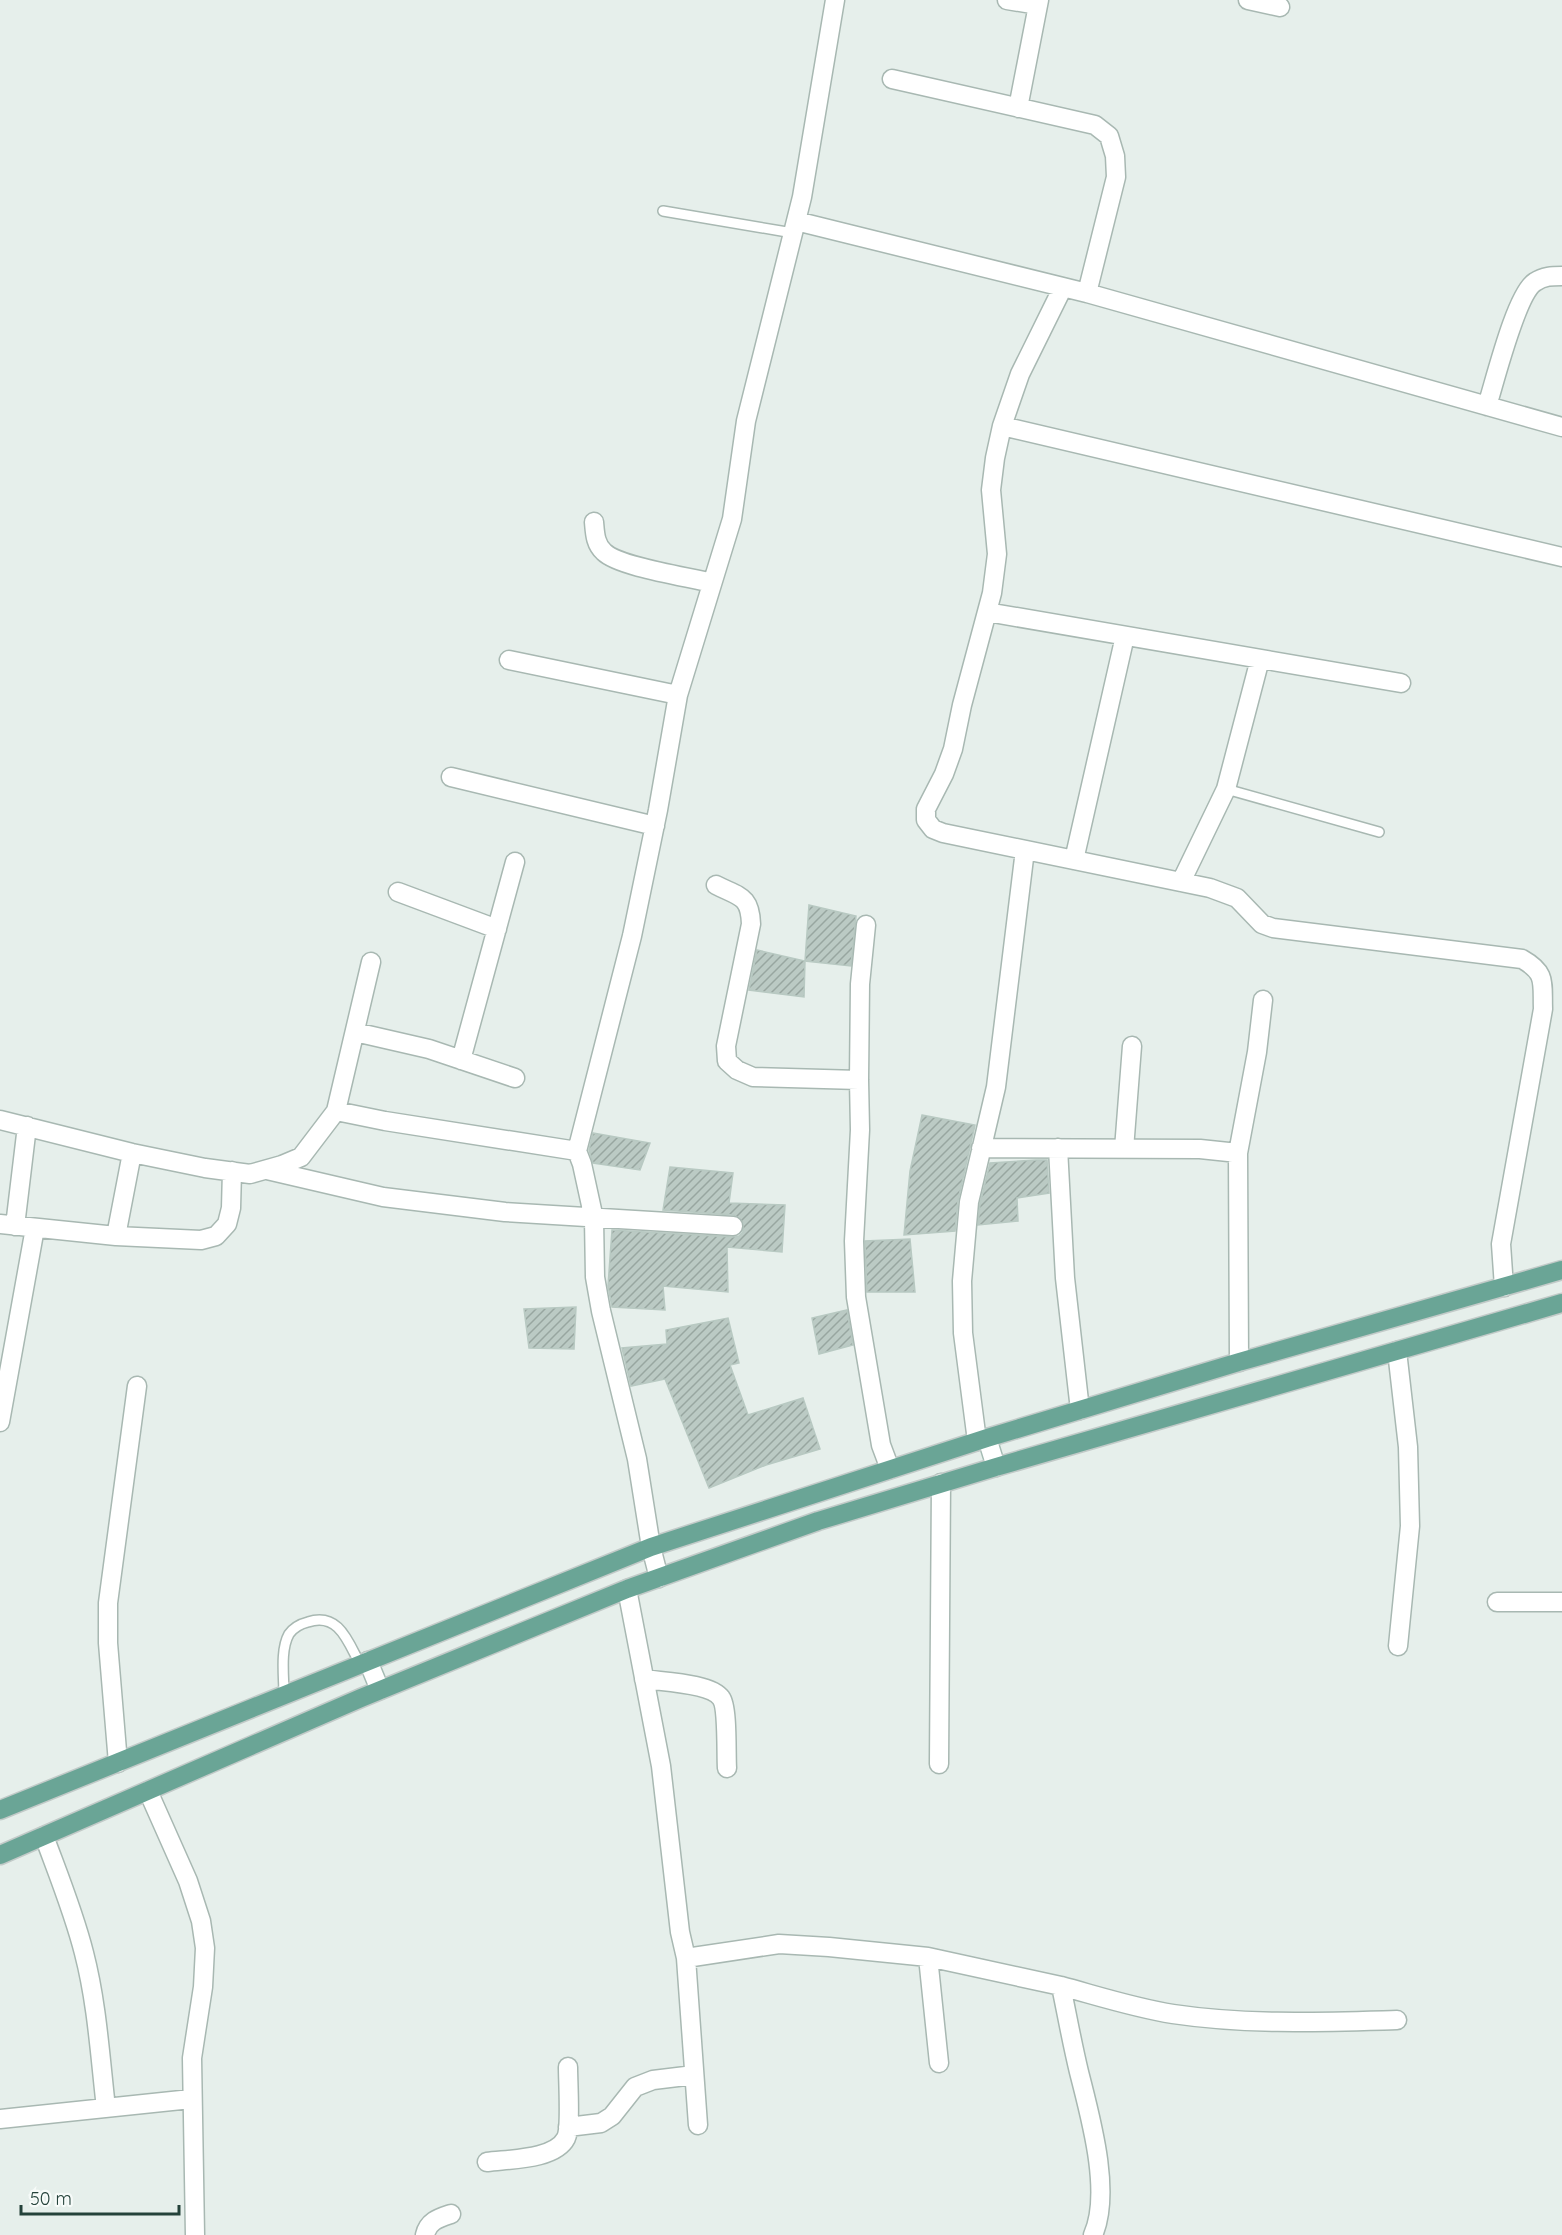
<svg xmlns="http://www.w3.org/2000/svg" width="1562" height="2235" viewBox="0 0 1562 2235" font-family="Quicksand,sans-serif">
<defs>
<pattern id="building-hatch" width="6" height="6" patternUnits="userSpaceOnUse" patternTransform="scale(1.5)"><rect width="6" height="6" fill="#bbcac4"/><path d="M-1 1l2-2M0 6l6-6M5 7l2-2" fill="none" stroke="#98a6a0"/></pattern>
</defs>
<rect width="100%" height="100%" fill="#e6efeb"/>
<!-- building -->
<path fill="url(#building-hatch)" stroke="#b8c9c2" stroke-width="1.5" d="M809 905 856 916 851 966 805 961Z
M757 950 805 961 804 997 749 990Z
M922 1115 975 1125 958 1200 955 1231 904 1235 910 1171Z
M593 1133 650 1143 640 1170 593 1163 589 1150Z
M1036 1160H1047L1049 1193 1017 1198 1018 1221 978 1225 980 1204 990 1163Z
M670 1167 733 1173 729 1203 785 1205 782 1252 727 1247 728 1292 663 1286 665 1310 612 1307 608 1286 612 1230 732 1237 739 1236 743 1232V1222L734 1215 663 1210Z
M910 1239 915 1292H867L865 1241Z
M576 1307 574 1349 529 1348 524 1309Z
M847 1310 853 1345 819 1354 812 1318Z
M728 1318 739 1363 730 1365 748 1415 803 1398 820 1449 766 1465 709 1488 665 1379 631 1386 622 1348 667 1344 666 1330Z"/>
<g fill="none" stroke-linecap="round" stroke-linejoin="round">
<defs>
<path id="lane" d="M663 211 793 233
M1226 789 1379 832
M284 1695C284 1677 280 1650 289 1634 294 1627 300 1624 308 1622 339 1612 348 1642 360 1664"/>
<path id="street" d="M1007 0 1038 5
M1248 0 1280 7
M892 79 1095 125 1109 136 1115 156 1116 177 1087 293
M1018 108 1039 0
M796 221 1087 293 1562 427
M1063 287 1020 374 1002 426 995 458 991 490 997 554 992 593 962 705 953 749 944 774 926 809V820L933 829 943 833 1210 888 1237 898 1262 924 1273 928 1522 959C1547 973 1542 983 1543 1009L1501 1244 1504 1287
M1487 406C1495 381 1516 294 1535 282 1544 276 1552 276 1562 276
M1002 426 1562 557
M594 522C595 533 595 544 604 552 619 567 689 577 712 583
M987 612 1401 683
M509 660 678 695
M451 777 655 826
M1074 860 1125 636
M1181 882 1226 789 1260 659
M716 885C739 897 750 895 751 924L726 1046 727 1061 737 1070 753 1077 859 1080
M398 892 497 929
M866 925 860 984 859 1080 860 1130 854 1241 856 1297 881 1445 890 1469
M355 1032 429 1049 515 1078
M461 1060 515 862
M336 1111 371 962
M0 1120 132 1153 205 1168 250 1174 282 1165 301 1157 336 1111 385 1121 577 1151
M981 1148 1200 1149 1238 1153
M1058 1148 1065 1278 1080 1410
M1124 1149 1132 1046
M267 1170 383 1197 505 1212 733 1226
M0 1224 116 1236 132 1153
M15 1226 27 1126
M116 1236 201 1240 216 1236 227 1224 231 1208 232 1171
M1397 1351 1408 1447 1410 1526 1398 1646
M1239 1362 1238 1153 1257 1052 1263 1000
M0 1422 35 1228
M977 1441 963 1333 962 1281 969 1202 996 1087 1025 850
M659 1578 651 1547 637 1459 601 1311 595 1277 594 1219 582 1164 577 1151 632 936 658 810 678 695 732 519 746 421 802 197 835 0
M627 1589 661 1766 680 1932 686 1958 698 2125
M1497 1602H1562
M644 1679C662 1682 711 1683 721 1698 728 1707 726 1755 727 1768
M118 1763 108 1643V1603L137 1386
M939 1764 941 1483
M148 1791 188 1881 201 1921 205 1948 203 1987 192 2058 195 2235
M44 1836C58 1874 74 1913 84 1953 97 2003 100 2056 106 2108
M928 1957 1061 1986C1067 2015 1072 2043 1079 2072 1090 2116 1112 2192 1093 2235
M686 1958 779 1944 829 1947 928 1957 939 2063
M1061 1986C1098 1996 1135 2008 1173 2014 1246 2025 1323 2022 1397 2020
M0 2119 191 2099
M568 2127 601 2123 612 2116 635 2087 653 2080 694 2075
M487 2162C508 2159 555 2160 566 2138 571 2128 568 2082 568 2067
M425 2235C428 2221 439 2218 451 2214"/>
<path id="secondary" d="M987 1438 996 1467
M368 1661 380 1690"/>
<path id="primary" d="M0 1810 651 1547 987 1438 1239 1362 1562 1270
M0 1855 361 1698 627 1589 818 1521 996 1467 1562 1303"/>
</defs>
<!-- lane casing -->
<use href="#lane" stroke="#a8b8b2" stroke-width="12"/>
<!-- street casing -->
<use href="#street" stroke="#a8b8b2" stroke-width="21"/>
<!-- secondary casing -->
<use href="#secondary" stroke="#a4bbb3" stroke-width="21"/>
<!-- primary casing -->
<use href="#primary" stroke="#c2cac8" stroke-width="21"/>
<!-- lane -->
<use href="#lane" stroke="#fff" stroke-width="9"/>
<!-- street -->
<use href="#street" stroke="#fff" stroke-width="18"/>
<!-- secondary -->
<use href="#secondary" stroke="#fff" stroke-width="18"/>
<!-- primary -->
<use href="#primary" stroke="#6aa596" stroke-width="18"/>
</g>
<!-- scale -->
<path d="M21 2205v9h158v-9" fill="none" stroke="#24423a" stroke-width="3"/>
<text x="30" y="2205" font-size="18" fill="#24423a" stroke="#f7fbf9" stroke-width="4.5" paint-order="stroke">50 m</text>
</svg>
